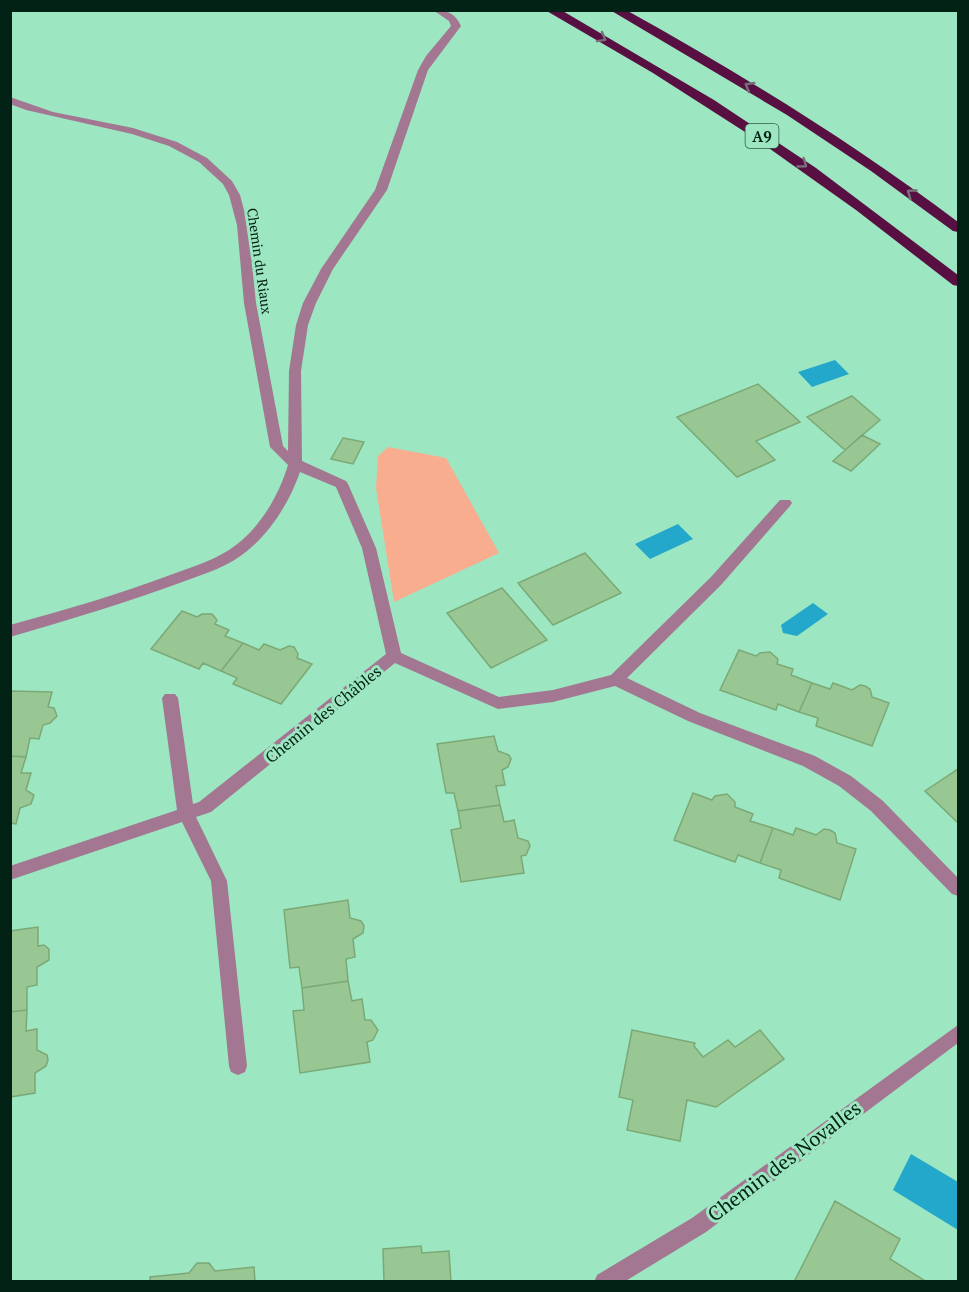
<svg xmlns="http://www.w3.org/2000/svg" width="969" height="1292" viewBox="0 0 969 1292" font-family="'PT Serif',serif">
<rect width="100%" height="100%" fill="#9ce6c1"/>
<!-- green -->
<path fill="#f9ad8f" d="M388 447 446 458 499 553 394 602 376 488 378 456Z"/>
<!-- water -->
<path fill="#23a7cb" d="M835 360 849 374 812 387 798 372Z
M678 524 693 539 650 559 635 544Z
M813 603 828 614 797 636 783 633 781 625Z
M911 1154 958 1182V1230L893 1190Z"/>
<!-- building -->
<path fill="#98c793" stroke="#7ba976" stroke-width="1.5" d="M758 384 800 422 756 441 775 460 737 477 677 417Z
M852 396 880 420 845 450 807 417Z
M862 435 880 444 851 471 833 461Z
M343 438 364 442 353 464 331 459Z
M585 553 621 593 553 625 518 583Z
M502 588 547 640 491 668 447 613Z
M182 611 197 617 202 614H212L217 620 215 624 229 630 225 636 243 643 221 671 203 663 199 669 151 649Z
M243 643 259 650 264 644 280 650 289 646 294 647 298 654 297 658 312 664 281 704 233 684 237 678 221 671Z
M739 650 756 656 760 653 770 652 778 659 777 664 793 669 791 675 812 683 799 712 778 704 776 710 720 690Z
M812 683 830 689 833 683 852 690 860 685 865 686 870 689 872 697 889 703 872 746 816 726 818 718 799 712Z
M10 691 52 692 48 707 54 708 57 716 50 723 43 725 39 739 30 738 26 757 10 756Z
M494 736 498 751 509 755 511 759 508 767 502 770 505 785 496 786 500 805 458 811 454 793H446L437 744Z
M10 756 26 757 21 773H31L26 790 34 795 31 804 20 808 16 824 10 823Z
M958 769V823L925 791Z
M693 793 712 800 715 796 727 794 735 802V807L753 814 750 821 773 828 760 863 738 855 735 862 674 840Z
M500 805 504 822 514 820 518 838 528 841 530 846 526 855 521 856 524 873 461 882 451 830 461 828 458 811Z
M773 828 793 835 796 828 816 835 824 829 830 830 835 833 837 843 856 849 840 900 779 878 781 870 760 863Z
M348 900 350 918 361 921 364 926 363 933 353 939 355 957 346 959 348 981 302 988 299 967 290 968 284 910Z
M38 927V946L44 945 49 949V960L37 967V985L27 987V1010L10 1012V931Z
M348 981 352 1001 362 999 365 1020H371L378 1030 373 1040 367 1042 370 1062 300 1073 293 1011 304 1010 302 988Z
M27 1010 26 1031 37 1029V1050L47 1055 48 1060 46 1066 35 1073V1093L10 1097V1012Z
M632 1030 695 1043 694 1046 703 1057 728 1040 735 1047 760 1030 784 1059 716 1107 687 1100 680 1141 627 1130 633 1100 619 1097Z
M835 1201 900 1239 890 1259 927 1282H794Z
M421 1246 422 1253 449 1251 451 1282H384L383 1249Z
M197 1263H209L215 1271 254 1267 255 1282H150V1277L189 1273Z"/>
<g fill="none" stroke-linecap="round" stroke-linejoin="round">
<!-- minor -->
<path fill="#a37791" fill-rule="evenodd" d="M433 10C447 10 455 13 461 26L428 70 387 190 333 269 316 303 308 325 301 371 302 461 346 481 348 484 376 548 401 653 499 697 553 690 611 675 711 577 780 500H790L792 503 790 506 721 585 627 678 700 713 815 756 851 776 883 801 958 878V896L952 894 871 811 839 786 803 766 688 721 615 686 553 702 498 709 395 663 211 812 196 817 227 881 247 1066 245 1072 238 1075 231 1072 229 1066 211 881 182 822 10 880V866L177 810 162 698 165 694H175L178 698 193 804 199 802 386 654 362 548 336 487 300 472C290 501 271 532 247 551 229 566 207 573 185 581 128 602 69 620 10 637V625C65 610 120 594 173 574 195 566 218 559 236 545 261 526 279 495 288 465L270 447 244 303 237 225 229 195 223 184 199 162 169 146 132 134 26 110 10 104V97L53 112 133 128 177 142 207 158 232 181 240 195 248 225 256 303 283 446 288 451 289 371 296 325 303 303 321 269 375 190 418 70 426 56 451 26 449 21Z
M958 1025V1043L706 1232 624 1282H594L597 1275 692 1218Z"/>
<!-- highway -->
<path fill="#581043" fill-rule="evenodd" d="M545 10H561L714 100 816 168 958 275V286L953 285 856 210 756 139 653 73Z
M610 10H626C741 74 853 143 958 222V232L953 231 871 171 787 115Z"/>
</g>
<!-- one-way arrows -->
<defs><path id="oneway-chevron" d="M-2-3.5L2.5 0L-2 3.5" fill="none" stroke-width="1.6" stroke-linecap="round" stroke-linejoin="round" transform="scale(1.5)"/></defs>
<g stroke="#77707c">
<use href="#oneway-chevron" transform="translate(602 38) rotate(29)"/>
<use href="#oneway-chevron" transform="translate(749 86) rotate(-149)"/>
<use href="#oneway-chevron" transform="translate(803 164) rotate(36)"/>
<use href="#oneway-chevron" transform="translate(911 193) rotate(-144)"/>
</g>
<g text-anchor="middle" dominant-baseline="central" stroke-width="6" stroke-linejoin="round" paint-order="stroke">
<!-- far-street labels -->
<g font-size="14" fill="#032216" stroke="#9ce6c1">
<text transform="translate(260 261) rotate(82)">Chemin du Riaux</text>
</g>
<!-- shield labels -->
<rect fill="#9ce6c1" stroke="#315d49" stroke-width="1.5" x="745.5" y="124" width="33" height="24" rx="4.5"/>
<g font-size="15" font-weight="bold" fill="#032216">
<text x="762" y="136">A9</text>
</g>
<!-- street labels -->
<g font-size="16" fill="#032216" stroke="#9ce6c1">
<text transform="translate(323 714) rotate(-39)">Chemin des Châbles</text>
</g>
<!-- near-street labels -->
<g font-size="20" fill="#032216" stroke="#9ce6c1">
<text transform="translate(784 1161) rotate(-37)">Chemin des Novalles</text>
</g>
</g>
<!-- border -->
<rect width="969" height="1292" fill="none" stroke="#032216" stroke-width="24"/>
</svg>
